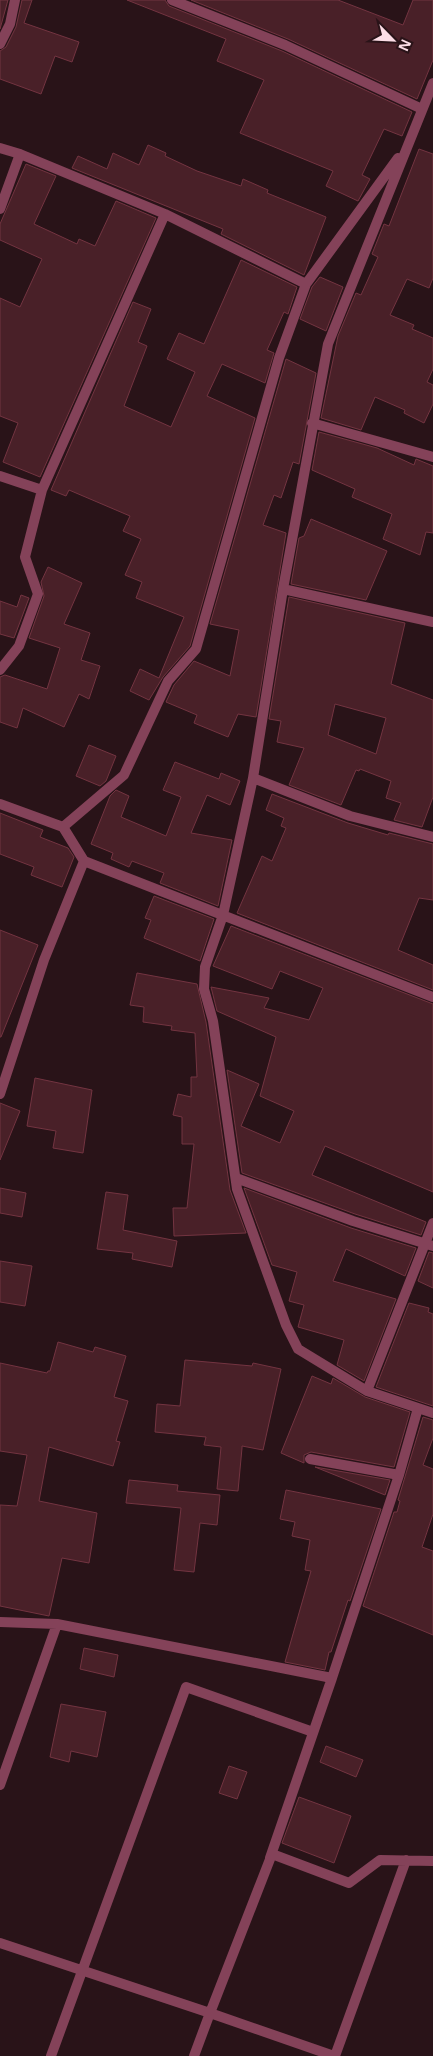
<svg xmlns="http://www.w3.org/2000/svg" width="433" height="2056" viewBox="0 0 433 2056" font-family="'Noto Sans',sans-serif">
<rect width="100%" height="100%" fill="#291318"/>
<!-- building -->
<path fill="#492028" stroke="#733441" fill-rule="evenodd" d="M0 0H8L0 29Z
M22 0H32L24 23 79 42 72 62 55 56 41 94 0 79V51L6 47 16 27Z
M127 0H165L169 6 282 51 412 112 402 136 384 129 362 175 370 179 358 201 326 186 333 171 240 133 264 80 217 61 226 39Z
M191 0H338L403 25 413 0H433V60L417 99 288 39Z
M148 145 166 153 165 156 197 171 241 186 243 179 268 190 267 193 326 217 304 275 221 234 223 229 72 168 78 156 107 169 113 153 139 165Z
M419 149 433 154V278L429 288 407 279 390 315 414 325 412 329 433 338V369L427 382 433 385V404L424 423 404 413 405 410 375 397 361 430 321 418 338 336 356 293 361 295 378 257 372 254 384 224 389 226Z
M26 164 56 176 34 224 77 244 79 239 95 246 116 201 156 218 40 477 3 462 18 423 0 416V298L20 307 42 259 0 240V224Z
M241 260 297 287 288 314 284 312 267 350 274 353 265 383 222 364 207 396 255 418 190 646 163 677 149 700 130 691 140 669 159 678 184 617 136 598 142 582 125 575 141 539 123 531 130 516 69 490 66 496 51 490 133 302 151 309 138 342 147 346 124 406 171 427 195 372 167 359 179 333 204 344Z
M320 277 343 287 326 331 300 319 312 287Z
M286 359 316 373 299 464 293 462 281 498 274 495 263 525 286 533 256 717 238 714 228 737 194 723 197 715 166 702 174 685 194 661 230 676 239 630 210 624Z
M319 432 377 448 414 465 416 459 433 466V533L426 532 420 555 383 539 392 514 352 497 355 489 312 470Z
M311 519 387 551 366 600 291 584 299 538 304 536Z
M48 567 82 583 64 624 90 633 81 660 100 666 89 699 79 694 64 727 23 708 17 728 0 722V677L5 675 47 689 60 648 29 638 44 596 41 582Z
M21 595 29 598 14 638 0 634V601L17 607Z
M289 597 405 623 391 684 433 700V797L422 827 394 820 401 803 386 798 391 781 360 769 359 771 356 770 341 805 289 785 304 748 277 742 281 721 269 719ZM335 704 386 718 376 754 328 735Z
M89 745 116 756 106 781 100 786 76 776Z
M175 762 219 779 221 773 240 781 230 805 207 795 191 833 232 840 218 906 160 883 164 873 132 861 129 867 111 859 113 853 91 844 110 796 116 790 129 796 121 817 166 836 181 797 163 790Z
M272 794 348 823 388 835 389 833 433 844V900L419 898 398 950 433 965V990L237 913 262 856 272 861 286 828 281 826 284 818 266 810Z
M0 813 43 830 40 837 68 848 74 857 62 887 31 875 34 867 0 854Z
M154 896 214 919 200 961 144 938 151 920 145 918Z
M231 926 433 1004V1192L325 1146 312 1175 426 1222 421 1235 355 1214 242 1173 227 1070 259 1084 241 1126 280 1143 294 1111 260 1096 276 1037 217 1011 211 987 269 998 264 1008 309 1020 323 988 280 971 272 989 213 966Z
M0 930 38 945 1 1037H0Z
M137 973 197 984 206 1022 230 1190 246 1233 174 1236 173 1208H187L194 1144H182V1117L173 1115 178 1094 191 1097V1077H197L195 1033 171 1030 172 1026 143 1022 144 1007 130 1005Z
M35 1078 92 1090 83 1153 53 1148 56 1131 27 1126Z
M0 1103 20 1111 0 1160Z
M0 1188 26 1193 22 1217 0 1213Z
M244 1188 351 1228 416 1248 405 1276 346 1249 333 1281 396 1299 364 1381 337 1365 344 1340 298 1327 304 1305 289 1301 297 1272 272 1265Z
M106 1192 128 1195 123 1230 177 1241 172 1267 132 1259 133 1253 97 1249Z
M429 1252 433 1253V1288L418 1281Z
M0 1261 32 1266 25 1306 0 1302Z
M409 1303 429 1308 428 1312 433 1314V1406L376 1387Z
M58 1342 93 1352 95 1347 126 1356 114 1397 128 1401 116 1441 120 1442 113 1466 49 1447 39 1501 97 1513 89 1563 62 1558 49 1616 0 1606V1505L17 1506 27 1455 0 1451V1363L47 1373 48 1371H50Z
M185 1360 252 1366 253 1363 281 1369 263 1450 242 1446V1448L238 1491 217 1489 221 1447 204 1445 206 1437 155 1432 157 1404 180 1406Z
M312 1376 331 1384 333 1378 365 1397 410 1412 394 1467 311 1452 304 1455V1463L281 1453Z
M423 1417 433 1420V1438L423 1465 433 1469V1514L422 1547 433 1551V1635L363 1606 394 1512H397L400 1501 398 1500Z
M315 1467 390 1480 385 1495Z
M129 1480 178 1485 177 1491 220 1495 217 1525 200 1523 194 1572 174 1570 181 1508 126 1503Z
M286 1490 381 1509 350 1601 348 1600 331 1652H329L325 1670 285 1662 311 1571 305 1570 310 1540 292 1536 295 1522 280 1519Z
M84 1648 118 1655 114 1677 80 1669Z
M61 1704 106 1712 97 1757 71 1751 69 1762 50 1757Z
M326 1746 363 1760 356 1777 320 1762Z
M229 1766 247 1772 237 1799 219 1793Z
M299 1797 351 1816 334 1863 282 1843Z"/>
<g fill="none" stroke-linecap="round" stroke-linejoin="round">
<!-- minor -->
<path stroke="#844259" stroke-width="10" d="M172 0 285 45 422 109
M0 44 10 24 15 0
M433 83 328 344 283 589 253 778 223 915 205 967 204 989 213 1021 237 1189 286 1325 298 1349 367 1391 433 1413
M0 148 20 154 165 214 306 284
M0 209 20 154
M312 423 433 457
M0 476 42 490
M283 589 433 622
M0 670 19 646 38 594 25 557 42 490 165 214
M253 778 350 816 433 837
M0 804 63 827 84 861 433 997
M63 827 124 775 168 681 196 649 279 358 306 284 398 158
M0 1094 44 960 84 861
M236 1178 353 1221 433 1246
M367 1391 433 1223
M310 1459 399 1475
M0 1622 57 1624 332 1678 270 1858
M326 1677 332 1678 399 1475 418 1408
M0 1785 57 1624
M0 1943 210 2013 272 1854 349 1883 380 1860 433 1861
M51 2056 186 1687 313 1732
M194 2056 210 2013 334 2056
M335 2056 406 1860"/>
</g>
<!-- north arrow -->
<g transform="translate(393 40) rotate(114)" stroke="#291318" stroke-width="4" paint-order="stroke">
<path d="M0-4L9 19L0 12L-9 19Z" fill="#fcdde6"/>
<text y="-8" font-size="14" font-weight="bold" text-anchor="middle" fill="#fcdde6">N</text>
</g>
</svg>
